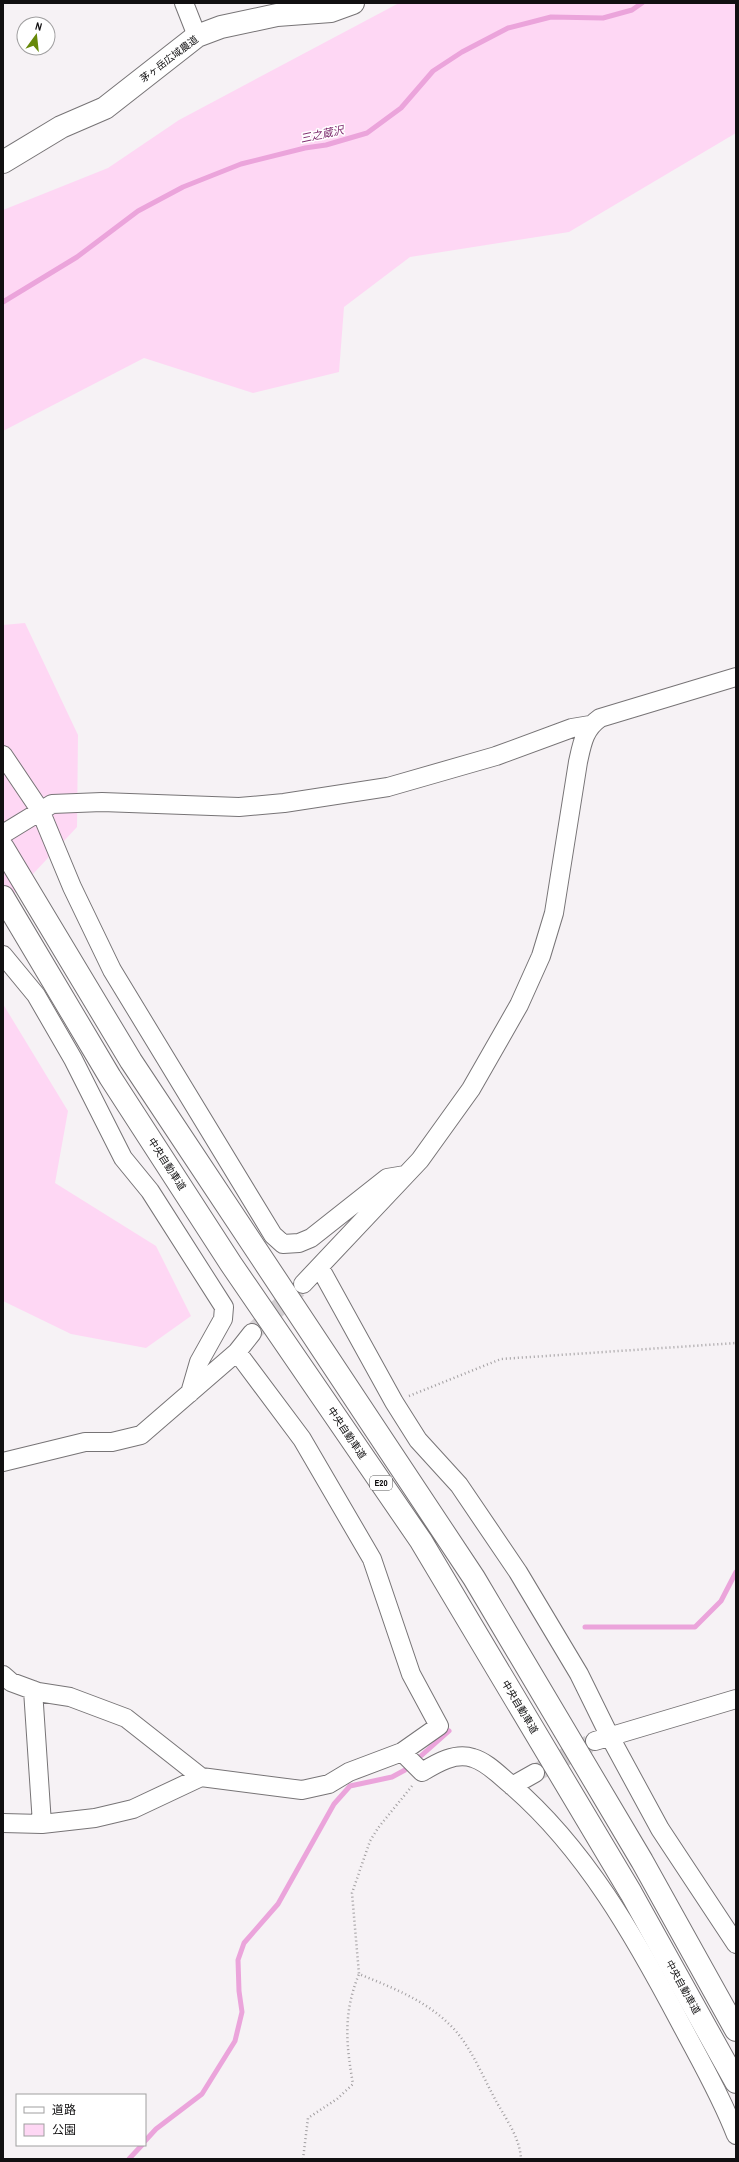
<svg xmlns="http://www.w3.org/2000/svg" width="739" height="2162" viewBox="0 0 739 2162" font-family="'Archivo Narrow','Noto Sans JP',sans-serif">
<rect width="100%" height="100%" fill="#f6f2f5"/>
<!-- green -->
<path fill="#fed7f4" d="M399 3H736V133L569 232 410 257 344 307 339 372 253 393 144 358 3 431V210L108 168 179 120Z
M25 623 78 735 77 827 3 906V625Z
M3 1004 68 1111 55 1183 156 1246 191 1316 146 1348 71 1334 3 1301Z"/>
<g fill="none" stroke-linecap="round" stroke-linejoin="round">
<!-- stream -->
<path stroke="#eba4db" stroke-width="5" d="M3 302 77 257 138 211 183 187 241 164 305 148 326 145 367 133 401 108 433 71 462 52 508 28 551 17 603 18 632 10 642 3
M585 1627H695L721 1601 736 1572
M145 2141 156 2129 202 2094 235 2041 242 2012 239 1991 238 1960 244 1943 278 1904 334 1804 350 1786 392 1777 405 1770 449 1731
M129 2159 142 2145"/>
<!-- minor-tunnel -->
<path stroke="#d4d0d3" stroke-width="18" stroke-dasharray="18 9" stroke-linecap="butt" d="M252 1333 298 1289
M535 1773 589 1744"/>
<defs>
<path id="minor" d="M184 3 197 36
M3 755 40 810 72 887 112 970 273 1235 283 1244 299 1243 311 1238 387 1178 405 1175
M3 834 52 804 102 802 239 807 284 803 388 787 496 756 572 728 590 725
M3 955 36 995 73 1059 123 1158 150 1191 224 1307 223 1319 199 1362 190 1393
M320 1268 394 1402 418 1440 459 1485 518 1572 579 1674 610 1737 660 1829 736 1944
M303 1284 420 1160 471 1089 519 1005 541 956 554 913 578 762C582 744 584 729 600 718L736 677
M237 1352 302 1439 372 1559 411 1674 439 1726 402 1752
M3 1462 85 1442H112L141 1435 237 1352 252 1333
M3 1675 11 1682 38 1692 70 1697 126 1718 201 1777
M33 1690 42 1824
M595 1741 736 1699
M512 1786 535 1773
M3 1823 42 1824 95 1818 133 1809 201 1777 302 1790 329 1784 349 1772 402 1752 422 1772C437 1763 455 1752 473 1758 487 1762 499 1775 510 1784 585 1848 635 1937 681 2024 700 2060 721 2096 736 2135"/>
<path id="major" d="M3 162 61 127 105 108 197 36 221 27 277 15 331 11 353 3"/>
<path id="highway" d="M3 848 131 1061 474 1578 642 1861 736 2030
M3 897 110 1077 231 1264 421 1541 631 1893 736 2082"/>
</defs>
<!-- minor casing -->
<use href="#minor" stroke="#777476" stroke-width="20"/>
<!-- major casing -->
<use href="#major" stroke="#777476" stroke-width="24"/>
<!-- highway casing -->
<use href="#highway" stroke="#777476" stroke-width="24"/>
<!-- path -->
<path stroke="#a19ea0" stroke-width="2.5" stroke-dasharray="1 3" stroke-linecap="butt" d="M409 1396 501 1359 736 1343
M412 1786 378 1828 370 1841 352 1893 359 1974C393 1988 428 2001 454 2029 472 2049 483 2077 496 2101 506 2119 520 2138 521 2159
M303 2159 308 2118 337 2099 353 2084C346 2044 343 2013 359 1974"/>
<!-- minor -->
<use href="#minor" stroke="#fff" stroke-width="18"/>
<!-- major -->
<use href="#major" stroke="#fff" stroke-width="22"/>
<!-- highway -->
<use href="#highway" stroke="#fff" stroke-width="22"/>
</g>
<g text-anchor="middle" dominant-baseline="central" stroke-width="3" stroke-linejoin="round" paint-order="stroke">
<!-- shield labels -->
<rect fill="#fff" stroke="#585858" stroke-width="1" x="370" y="1476" width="22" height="14" rx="3"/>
<g font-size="9" font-weight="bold" fill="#111011">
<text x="381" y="1483">E20</text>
</g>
<!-- street labels -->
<g font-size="10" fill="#111011" stroke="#fff">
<text transform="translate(169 59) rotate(-37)">茅ヶ岳広域農道</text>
<text transform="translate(167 1164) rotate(57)">中央自動車道</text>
<text transform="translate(347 1433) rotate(56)">中央自動車道</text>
<text transform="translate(520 1707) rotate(59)">中央自動車道</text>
<text transform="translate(683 1987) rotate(61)">中央自動車道</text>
</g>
<!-- water labels -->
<g font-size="11" font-style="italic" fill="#7f2d70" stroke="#fff">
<text transform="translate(322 134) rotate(-12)">三之蔵沢</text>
</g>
</g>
<!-- border -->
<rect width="739" height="2162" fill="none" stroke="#111011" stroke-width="8"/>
<!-- legend -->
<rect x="16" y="2094" width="130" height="52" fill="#ffffff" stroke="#a09fa0"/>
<rect x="24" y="2107" width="20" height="6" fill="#ffffff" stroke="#a09fa0"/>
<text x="52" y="2114" font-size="12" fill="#111011">道路</text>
<rect x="24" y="2124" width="20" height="12" fill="#fed7f4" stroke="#a09fa0"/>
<text x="52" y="2134" font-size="12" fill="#111011">公園</text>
<!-- north arrow -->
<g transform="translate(36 36) rotate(15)"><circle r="19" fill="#ffffff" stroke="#a09fa0"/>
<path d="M0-3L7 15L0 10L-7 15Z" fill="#678909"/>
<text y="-6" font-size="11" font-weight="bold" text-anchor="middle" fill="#111011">N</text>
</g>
</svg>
